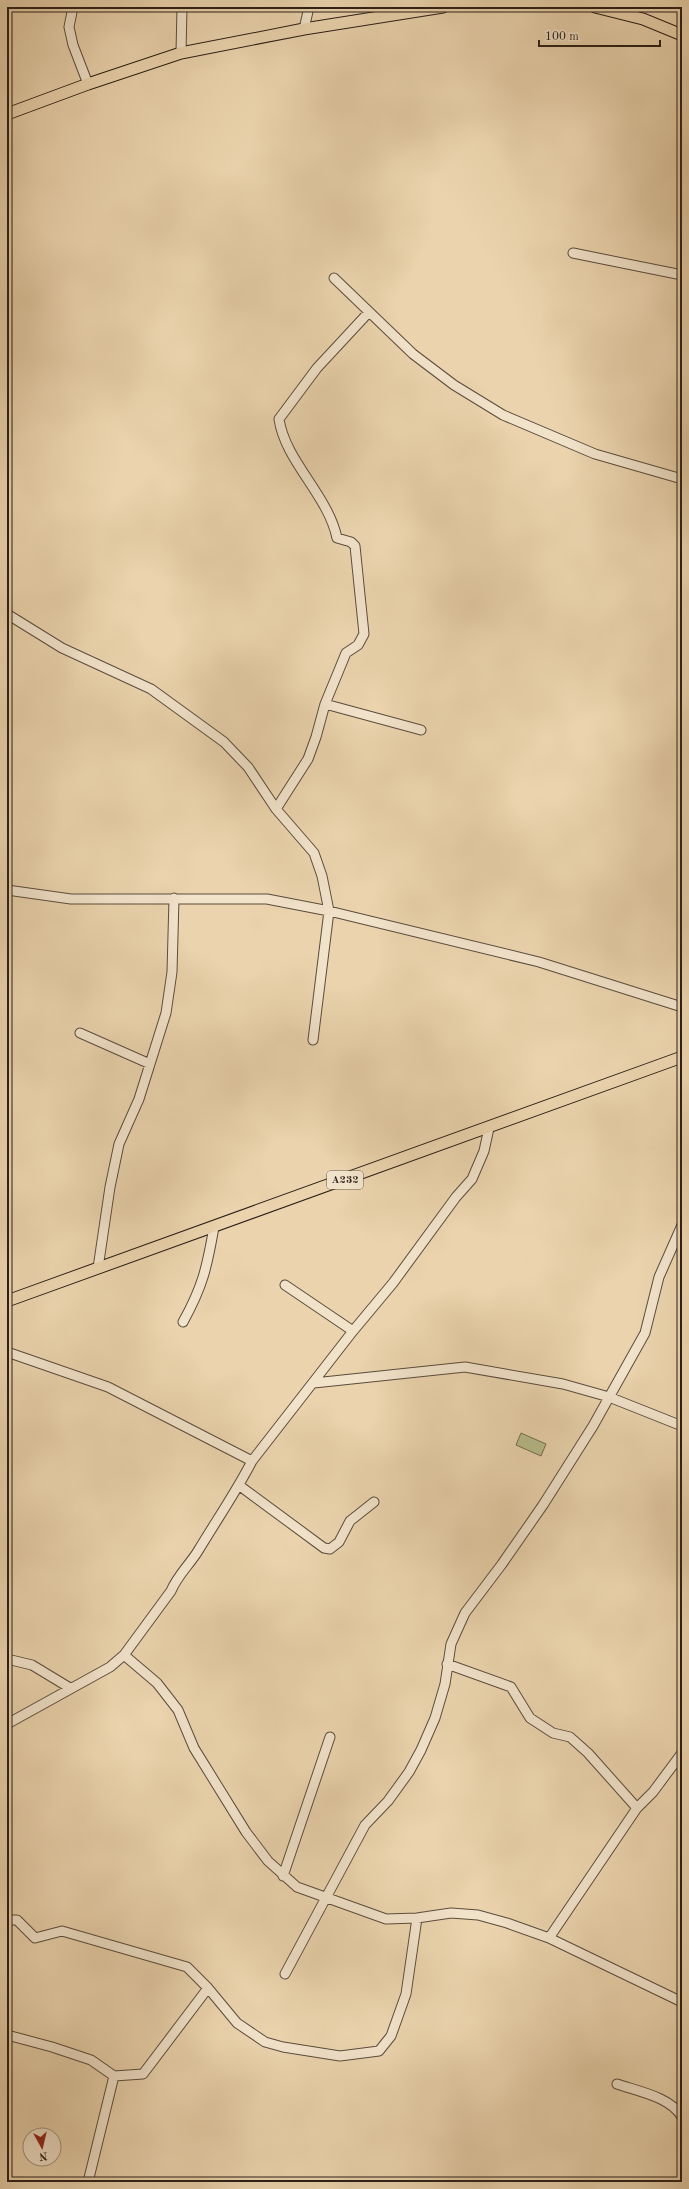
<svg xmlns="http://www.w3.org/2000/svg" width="689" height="2189" viewBox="0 0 689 2189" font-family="'Old Standard TT',serif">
<rect width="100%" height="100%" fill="#ead3ad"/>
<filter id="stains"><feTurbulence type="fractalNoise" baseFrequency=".005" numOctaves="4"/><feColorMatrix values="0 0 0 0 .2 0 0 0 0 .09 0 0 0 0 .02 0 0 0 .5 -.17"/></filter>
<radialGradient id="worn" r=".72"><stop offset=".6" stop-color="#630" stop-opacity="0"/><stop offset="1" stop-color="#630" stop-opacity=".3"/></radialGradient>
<!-- garden -->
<path fill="#b7bc8a" stroke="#716e50" d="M521 1433 546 1444 541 1456 516 1445Z"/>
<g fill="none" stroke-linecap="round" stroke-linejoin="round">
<defs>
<path id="minor" d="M73 7 69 27 73 45 88 84
M304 29 309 7
M181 53 182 7
M573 253 682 275
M334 278 413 354 454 385 503 415 595 454 682 479
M7 614 62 648 151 689 224 742 248 767 276 809 314 853 322 876 329 911 313 1040
M325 704 421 730
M276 809 308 759 316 737 325 704 346 653 358 645 364 634 355 546 351 542 337 538C328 495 285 461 279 419L317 368 369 312
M7 890 71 899H267L329 911 539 962 682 1007
M80 1033 150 1064
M98 1268 110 1187 119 1144 139 1099 166 1013 172 972 174 898
M285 1285 353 1331
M183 1322C203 1286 207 1267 214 1227
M7 1352 108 1387 252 1461
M314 1383 465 1367 563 1384 609 1397 682 1426
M240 1486 324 1548 330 1549 339 1542 350 1521 374 1502
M124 1655 157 1683 178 1710 194 1748 246 1832 268 1861 297 1887 386 1919 417 1918 451 1913 478 1915 507 1923 549 1938 682 2002
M7 1659 32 1665 70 1688
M447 1664 511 1687 530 1718 553 1733 570 1737 588 1753 637 1808
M7 1724 110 1667 124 1655 171 1591C177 1576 190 1564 198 1551 216 1521 236 1492 252 1461L353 1331 393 1283 456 1197 472 1179 484 1151 489 1128
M283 1876 330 1737
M7 1920H17L35 1938 62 1931 187 1967 208 1988 237 2023 265 2042 283 2047 340 2056 379 2051 391 2036 406 1994 417 1918
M549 1938 637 1808 653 1792 682 1753
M285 1974 365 1825 388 1801 409 1772 421 1750 435 1718 445 1684 451 1644 465 1613 502 1564 543 1505 593 1426 645 1333 659 1277 682 1225
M7 2035 52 2047 91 2060 114 2076 88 2182
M114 2076 143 2074 208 1988
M617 2084C637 2091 671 2097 682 2117"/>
<path id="major" d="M595 7 643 19 682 35
M7 114 88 84 181 53 304 29 443 7
M7 1301 682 1057"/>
</defs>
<!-- minor casing -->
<use href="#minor" stroke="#5b4c3c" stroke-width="11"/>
<!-- major casing -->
<use href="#major" stroke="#2b1f17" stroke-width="13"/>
<!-- minor -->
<use href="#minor" stroke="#f1e2ca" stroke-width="9"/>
<!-- major -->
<use href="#major" stroke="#ead3ad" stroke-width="11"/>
</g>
<g text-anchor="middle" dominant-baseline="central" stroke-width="4" stroke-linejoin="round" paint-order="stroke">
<!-- shield labels -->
<rect fill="#f1e2ca" stroke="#665a4d" stroke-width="1" x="327" y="1171" width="36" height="18" rx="3"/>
<g font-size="11" font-weight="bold" fill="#2b1f17">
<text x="345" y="1180">A232</text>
</g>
</g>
<!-- margin -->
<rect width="689" height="2189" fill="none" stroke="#ead3ad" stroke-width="24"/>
<rect x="8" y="8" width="673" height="2173" fill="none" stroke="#2b1f17" stroke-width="2"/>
<rect x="12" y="12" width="665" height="2165" fill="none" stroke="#2b1f17"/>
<!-- north arrow -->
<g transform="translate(42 2147) rotate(172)"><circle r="19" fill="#f1e2ca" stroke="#a29482"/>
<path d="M0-3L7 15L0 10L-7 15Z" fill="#8f2418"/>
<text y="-6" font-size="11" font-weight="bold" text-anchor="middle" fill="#2b1f17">N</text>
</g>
<!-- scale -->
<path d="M539 40v6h121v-6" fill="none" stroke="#2b1f17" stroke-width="2"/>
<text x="545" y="40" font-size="12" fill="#2b1f17" stroke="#f1e2ca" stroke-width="3" paint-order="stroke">100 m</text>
<rect width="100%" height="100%" filter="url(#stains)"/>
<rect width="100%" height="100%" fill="url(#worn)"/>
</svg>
